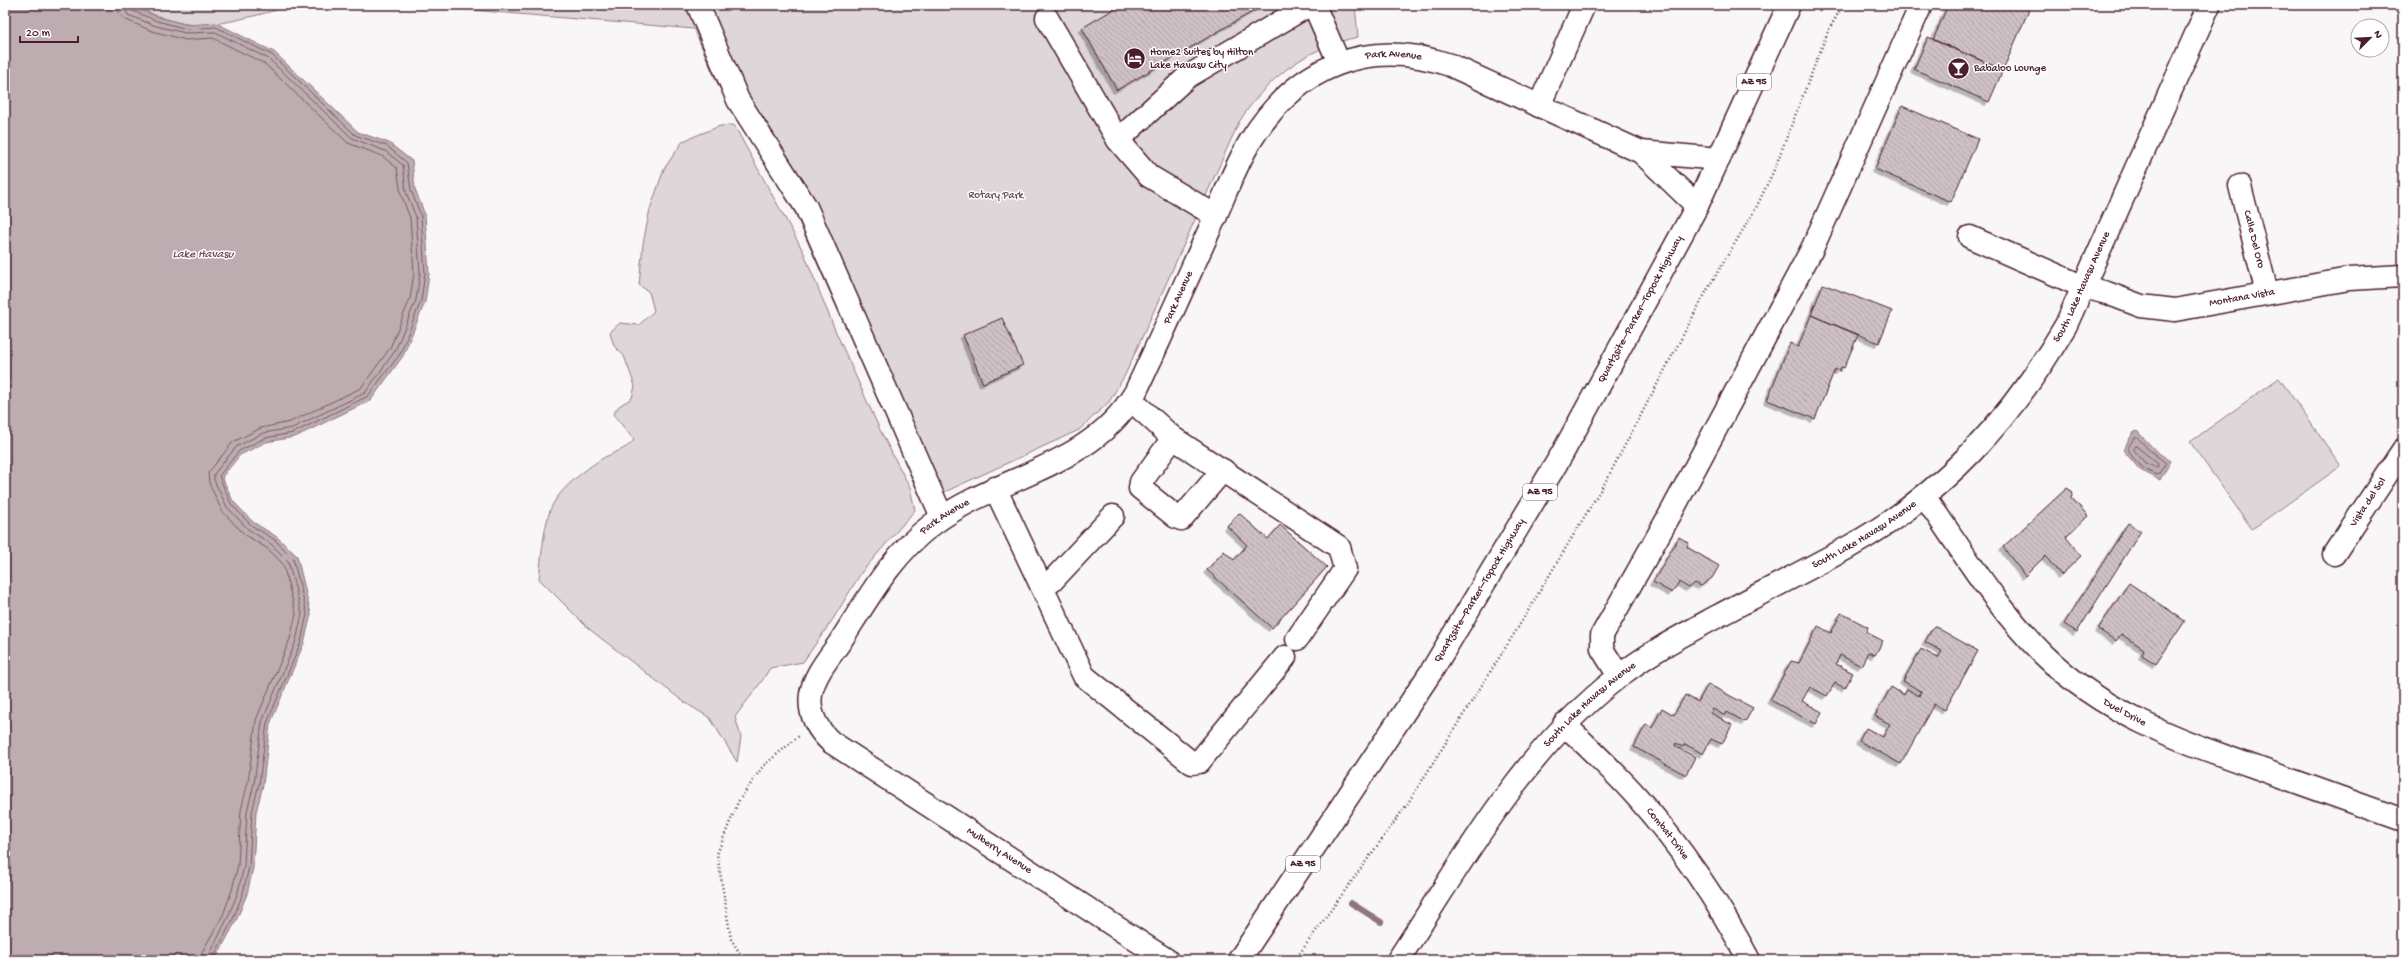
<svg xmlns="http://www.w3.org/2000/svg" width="2408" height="965" viewBox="0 0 2408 965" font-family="'Gochi Hand',sans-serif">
<defs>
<pattern id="building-back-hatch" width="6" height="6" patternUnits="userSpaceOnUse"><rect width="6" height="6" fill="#cdc1c4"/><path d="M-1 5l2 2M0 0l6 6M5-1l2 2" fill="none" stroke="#b2a5a9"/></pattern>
<filter id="shadow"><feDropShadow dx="-3.5" dy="3.5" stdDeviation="0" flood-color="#0004"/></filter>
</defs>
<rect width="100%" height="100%" fill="#f8f6f7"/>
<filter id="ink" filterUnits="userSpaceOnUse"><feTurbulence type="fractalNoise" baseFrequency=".025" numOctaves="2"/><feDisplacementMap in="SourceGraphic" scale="8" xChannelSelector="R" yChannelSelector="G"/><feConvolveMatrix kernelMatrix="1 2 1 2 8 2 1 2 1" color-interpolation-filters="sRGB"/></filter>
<g filter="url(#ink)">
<!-- green -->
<path fill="#ded6d9" stroke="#947a82" d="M128 5H296C266 12 216 29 187 24 166 21 148 11 128 5Z
M412 5H1355L1358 37C1306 48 1267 78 1239 122L1125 375 1109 402 1079 430 923 502 795 213 718 85 694 29Z
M734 125 803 251 835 330 880 430 910 488 915 510 861 573 833 619 803 662 770 668C760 686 747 700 735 717L741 737 737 762 710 718 684 702 589 629 539 579C541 560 544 520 553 504 562 487 585 470 600 460 612 452 625 451 634 440L613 414 619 406 632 398 635 386 624 356 614 346 610 332 620 323 639 325 654 311 649 292 639 285 643 244 650 209 664 169 683 141 720 126Z
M2279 378 2341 466 2252 529 2190 442Z"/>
<!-- water -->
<path fill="#bdadb0" stroke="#8f747b" d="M5 5H128L158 17 188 25 216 23 274 52 358 132 389 143 412 161 415 189 425 215 429 274 425 302 403 356 371 400 295 437 266 442 240 455 222 477 233 501 253 522 277 537 297 556 311 614 304 643 270 724 263 785 256 812 253 868 247 894 236 921 215 960H5Z
M2137 431 2157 452 2171 461 2160 480 2140 470 2123 450 2133 433Z"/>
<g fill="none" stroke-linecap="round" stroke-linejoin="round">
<!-- shore -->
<path stroke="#785860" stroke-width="1" d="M118 5 119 13 124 19 152 31 186 40 213 38 265 64 348 143 382 156 397 168 401 194 410 218 414 273 410 299 390 348 361 388 290 422 261 428 233 442 208 473 209 483 222 511 244 534 268 549 283 564 296 614 290 639 256 720 248 782 241 810 238 865 232 890 223 915 202 952 201 960
M124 5 128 15 156 26 186 33 215 32 269 59 352 138 385 151 403 165 406 192 416 217 420 273 416 300 395 351 365 393 292 428 263 433 236 447 214 474V480L227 507 248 529 271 544 288 561 302 614 296 641 262 722 254 784 247 811 244 866 238 892 228 917 207 960
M129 5 131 10 157 21 187 29 216 27 272 55 355 135 387 146 407 163 411 190 421 216 425 273 421 301 400 354 368 396 293 433 265 438 239 451 219 476 231 504 251 525 275 540 293 558 307 614 301 642 267 723 259 784 252 812 249 867 243 893 233 919 212 960
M2135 438H2138L2149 450 2166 463 2158 475C2147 473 2131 460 2128 448Z
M2136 446 2158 464 2157 468 2145 463 2134 450Z"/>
<!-- stream -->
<path stroke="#8f747b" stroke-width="6" d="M1351 903 1381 922
M1440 959 1442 960"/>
</g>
<!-- building -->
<path fill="url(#building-back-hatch)" stroke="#4a1f2b" filter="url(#shadow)" d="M1121 5H1264L1117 90 1082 28Z
M1948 5H2031L2003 70 1933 40Z
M1928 37 2003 70 1989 102 1914 69Z
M1902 106 1978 139 1951 202 1875 169Z
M1823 284 1892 311 1879 343 1811 315Z
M1811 315 1858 335 1844 368 1841 367 1839 371 1835 369 1815 419 1767 400 1790 343 1798 347Z
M1002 318 1023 365 983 383 963 335Z
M2067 488 2073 492 2071 497 2088 516 2066 537 2081 556 2061 575 2045 556 2025 576 2003 547Z
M1239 513 1268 539 1280 525 1327 567 1272 628 1207 570 1224 551 1234 560 1247 545 1227 526Z
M2128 523 2141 531 2077 632 2064 624Z
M1679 537 1689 543 1687 547 1719 566 1712 578 1701 586 1695 583 1689 588 1679 582 1672 593 1653 582Z
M2129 583 2185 621 2156 664 2142 655 2144 649 2121 634 2116 641 2098 629Z
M1841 613 1868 627 1866 632 1883 641 1875 655 1868 652 1861 666 1840 655 1836 664 1853 673 1845 688 1835 683 1827 696 1810 687 1802 701 1822 712 1816 724 1770 700 1791 661 1799 663 1818 626 1831 633Z
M1934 626 1978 651 1945 710 1934 704 1901 764 1859 741 1866 728 1883 737 1890 724 1875 716 1891 687 1904 695 1907 689 1919 696 1921 691 1903 681 1921 649 1938 658 1942 651 1925 642Z
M1708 684 1753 708 1745 722 1727 712 1725 716 1713 709 1711 713 1732 725 1722 744 1711 739 1703 754 1685 744 1683 747 1676 743 1675 746 1695 757 1686 775 1634 747 1646 724 1652 728 1662 708 1674 715 1685 695 1698 702Z"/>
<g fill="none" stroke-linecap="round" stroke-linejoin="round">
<defs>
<g id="minor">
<path d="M698 5 738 100 806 207 942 517"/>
<path d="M1314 5 1339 63"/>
<path d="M1047 18 1118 140 1187 77 1309 5"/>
<path d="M1539 106 1584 5"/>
<path d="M1118 140 1149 176 1216 216"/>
<path d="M1641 152 1719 159"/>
<path id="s1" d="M2240 186 2267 293"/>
<path id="s2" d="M1970 237 2084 287 2107 293 2141 306 2175 310 2349 279 2403 276"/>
<path d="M1131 400 1173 438 1339 547 1345 569 1297 639"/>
<path d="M1173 438 1141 482 1140 488 1176 517 1181 519 1223 470"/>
<path d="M995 488 1084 676 1192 763 1199 762 1285 657"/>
<path id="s3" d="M1924 496C1962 550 1997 609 2044 655 2103 713 2176 739 2252 766 2303 784 2353 802 2403 820"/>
<path id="s4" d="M2334 554 2403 450"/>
<path d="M1042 587 1052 581 1113 516"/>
<path d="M1619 676 1602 649V635L1672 511 1812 249 1921 5"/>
<path id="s5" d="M1564 724C1589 748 1615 772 1637 797 1681 847 1718 901 1749 960"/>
<path id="s6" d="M1167 960 831 742C817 729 808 714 811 694 814 675 829 658 840 642 867 600 892 554 933 524 1000 474 1089 469 1135 393 1160 340 1184 286 1208 233 1222 203 1234 167 1251 140 1297 66 1368 37 1450 65L1641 152 1697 206"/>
</g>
<g id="major">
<path id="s7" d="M1398 960C1463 861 1522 752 1617 678 1648 653 1683 635 1718 616 1761 593 1805 571 1847 548 1943 495 2012 418 2066 325L2209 5"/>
</g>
<g id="highway">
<path id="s8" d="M1239 960 1431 672 1562 454 1697 206 1789 5"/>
</g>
</defs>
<!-- minor casing -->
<use href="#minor" stroke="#4a1f2b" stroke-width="25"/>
<!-- major casing -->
<use href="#major" stroke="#4a1f2b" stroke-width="25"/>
<!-- highway casing -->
<use href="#highway" stroke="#4a1f2b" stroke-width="25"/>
<!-- path -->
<path stroke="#4a1f2b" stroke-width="2.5" stroke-dasharray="1 3" stroke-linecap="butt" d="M744 960 731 939 717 854 738 802 763 766 799 736
M1295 960 1408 803 1519 626 1607 479 1707 290 1756 208 1774 170 1828 31 1843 5"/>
<!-- minor -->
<use href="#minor" stroke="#fff" stroke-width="22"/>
<!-- major -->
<use href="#major" stroke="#fff" stroke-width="22"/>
<!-- highway -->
<use href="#highway" stroke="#fff" stroke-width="22"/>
</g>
</g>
<!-- icons -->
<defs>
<symbol id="hotel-disc" viewBox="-11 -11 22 22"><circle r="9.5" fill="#4a1f2b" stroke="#fff"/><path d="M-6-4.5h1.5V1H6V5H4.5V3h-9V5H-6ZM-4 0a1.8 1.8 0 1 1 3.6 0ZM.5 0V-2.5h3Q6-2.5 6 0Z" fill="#fff"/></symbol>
<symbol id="bar-disc" viewBox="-11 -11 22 22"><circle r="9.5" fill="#4a1f2b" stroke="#fff"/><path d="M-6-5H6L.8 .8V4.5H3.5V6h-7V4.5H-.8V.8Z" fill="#fff"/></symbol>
</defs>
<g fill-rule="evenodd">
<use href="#hotel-disc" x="1122" y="46" width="25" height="25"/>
<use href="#bar-disc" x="1946" y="56" width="25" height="25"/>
</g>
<g text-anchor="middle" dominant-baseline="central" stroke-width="3" stroke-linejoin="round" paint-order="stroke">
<!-- shield labels -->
<g fill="#fff" stroke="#80626b" stroke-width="1">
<rect x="1737" y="74" width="34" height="16" rx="3"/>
<rect x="1523" y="484" width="34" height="16" rx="3"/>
<rect x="1286" y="856" width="34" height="16" rx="3"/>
</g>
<g font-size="10" font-weight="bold" fill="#4a1f2b">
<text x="1754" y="82">AZ 95</text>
<text x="1540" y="492">AZ 95</text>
<text x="1303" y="864">AZ 95</text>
</g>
<!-- poi labels -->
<g font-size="11" fill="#4a1f2b" stroke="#fff" text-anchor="start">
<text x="1150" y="53">Home2 Suites by Hilton<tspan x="1150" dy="13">Lake Havasu City</tspan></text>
<text x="1974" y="69">Babaloo Lounge</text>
</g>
<!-- street labels -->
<g font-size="11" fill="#4a1f2b" stroke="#fff">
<text stroke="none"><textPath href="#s6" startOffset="1363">Park Avenue</textPath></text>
<text stroke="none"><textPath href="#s1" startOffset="55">Calle Del Oro</textPath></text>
<text stroke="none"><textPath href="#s7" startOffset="981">South Lake Havasu Avenue</textPath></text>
<text stroke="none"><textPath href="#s6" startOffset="1015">Park Avenue</textPath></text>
<text stroke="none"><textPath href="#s2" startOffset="287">Montana Vista</textPath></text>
<text stroke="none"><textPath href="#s8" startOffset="765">Quartzsite–Parker–Topock Highway</textPath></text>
<text stroke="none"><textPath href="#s4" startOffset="62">Vista del Sol</textPath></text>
<text stroke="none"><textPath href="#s6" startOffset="680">Park Avenue</textPath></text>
<text stroke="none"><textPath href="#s7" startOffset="645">South Lake Havasu Avenue</textPath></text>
<text stroke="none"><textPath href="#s8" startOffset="441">Quartzsite–Parker–Topock Highway</textPath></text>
<text stroke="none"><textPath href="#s7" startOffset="321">South Lake Havasu Avenue</textPath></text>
<text stroke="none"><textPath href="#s3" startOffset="299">Duel Drive</textPath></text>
<text stroke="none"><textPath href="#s5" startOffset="151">Combat Drive</textPath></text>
<text transform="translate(999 851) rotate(33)">Mulberry Avenue</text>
</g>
<!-- park labels -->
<g font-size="11" fill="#6f4d56" stroke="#fff">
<text x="996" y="196">Rotary Park</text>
</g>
<!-- water labels -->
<g font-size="12" font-style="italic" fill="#72515a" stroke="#fff">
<text x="203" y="255">Lake Havasu</text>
</g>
</g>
<!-- margin -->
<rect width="2408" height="965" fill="none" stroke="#fff" stroke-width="20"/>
<rect x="10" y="10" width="2388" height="945" fill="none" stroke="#4a1f2b" stroke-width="1.5" filter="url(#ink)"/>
<!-- north arrow -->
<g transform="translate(2370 38) rotate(66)"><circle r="19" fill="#ffffff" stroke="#b7a5aa"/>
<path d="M0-3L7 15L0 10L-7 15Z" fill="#4a1f2b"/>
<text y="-6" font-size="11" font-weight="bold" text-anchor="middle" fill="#4a1f2b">N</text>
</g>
<!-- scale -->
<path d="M20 36v6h58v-6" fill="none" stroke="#4a1f2b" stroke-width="2"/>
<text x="26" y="36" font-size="12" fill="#4a1f2b" stroke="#ffffff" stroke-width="3" paint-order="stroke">20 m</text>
</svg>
